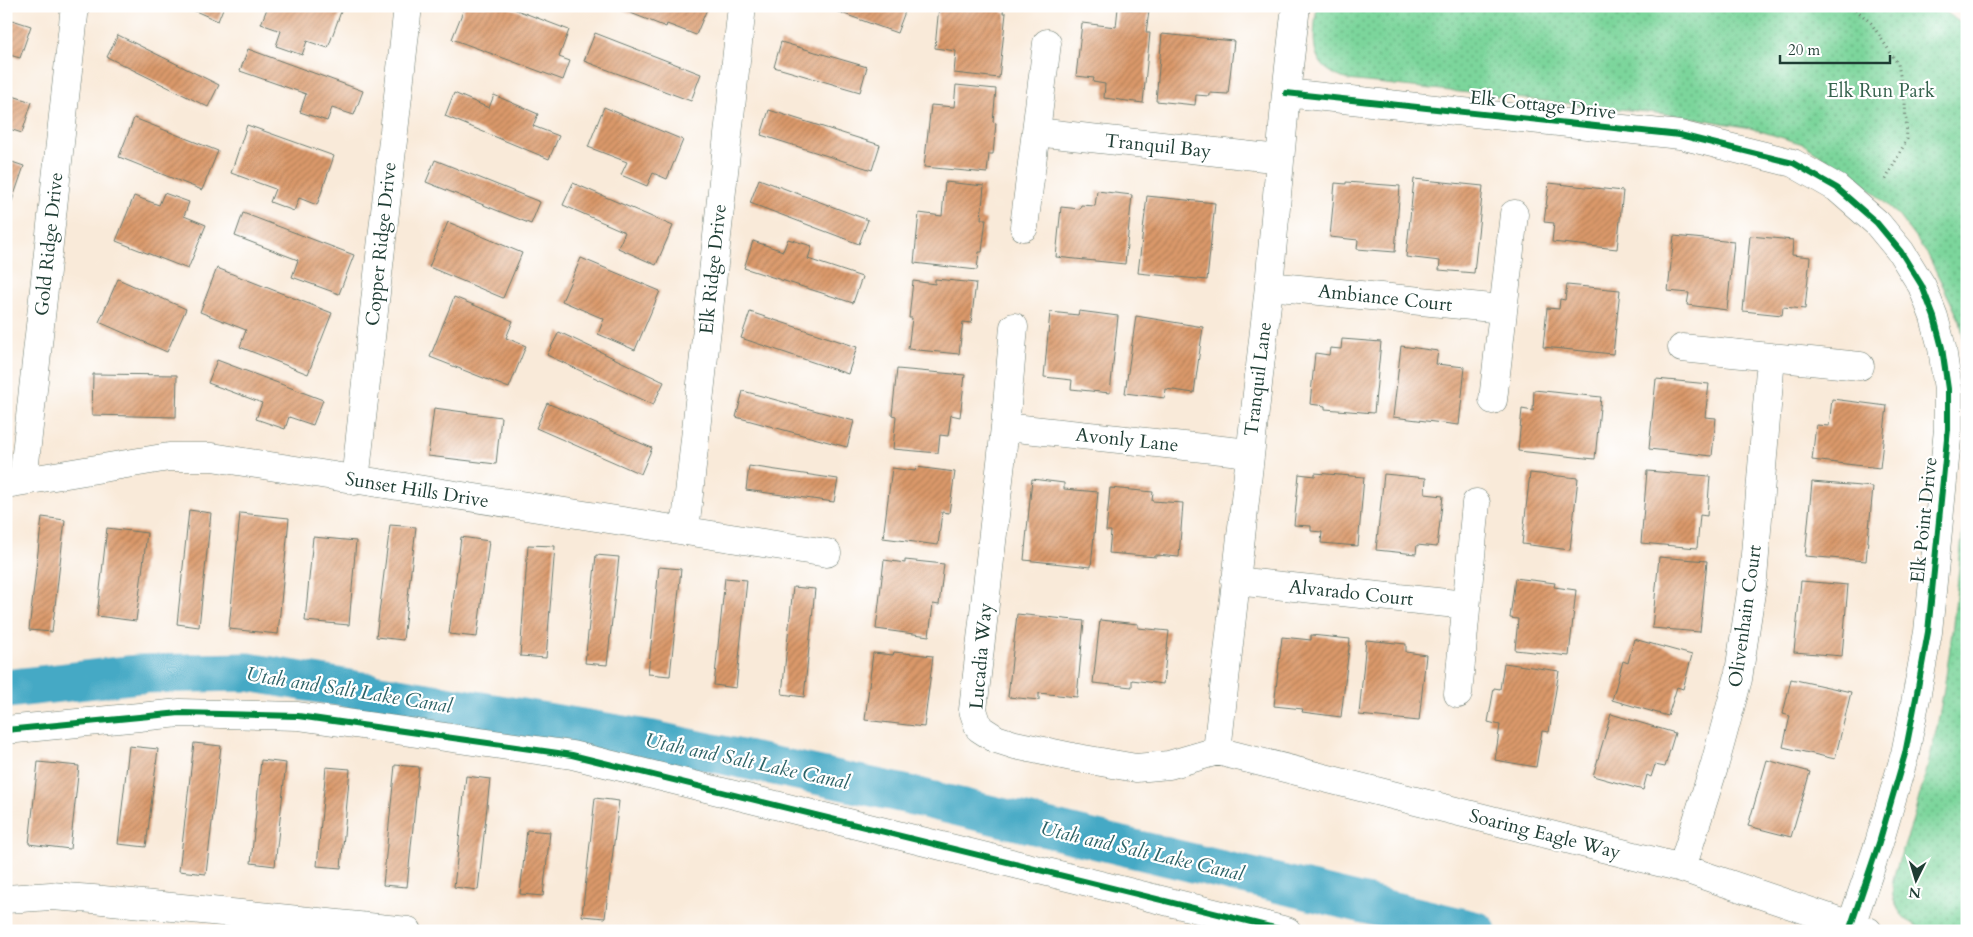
<svg xmlns="http://www.w3.org/2000/svg" width="1973" height="937" viewBox="0 0 1973 937" font-family="Cardo,serif">
<defs>
<pattern id="park-dots" width="8" height="8" patternUnits="userSpaceOnUse" patternTransform="scale(1.25)"><rect width="8" height="8" fill="#7cd59b"/><path d="M2 2h.1M6 6h.1" fill="none" stroke="#65ae7f" stroke-width="1.8" stroke-linecap="round"/></pattern>
<pattern id="building-hatch" width="6" height="6" patternUnits="userSpaceOnUse" patternTransform="scale(1.25)"><rect width="6" height="6" fill="#db996a"/><path d="M-1 1l2-2M0 6l6-6M5 7l2-2" fill="none" stroke="#b17e58"/></pattern>
</defs>
<rect width="100%" height="100%" fill="#fff"/>
<filter id="ink" filterUnits="userSpaceOnUse"><feTurbulence type="fractalNoise" baseFrequency=".02" numOctaves="2"/><feDisplacementMap in="SourceGraphic" scale="10" xChannelSelector="R" yChannelSelector="G"/><feConvolveMatrix kernelMatrix="1 2 1 2 8 2 1 2 1" color-interpolation-filters="sRGB"/></filter>
<filter id="wash" filterUnits="userSpaceOnUse"><feTurbulence type="fractalNoise" baseFrequency=".0096" numOctaves="4" result="noise"/><feDisplacementMap in="SourceGraphic" scale="20" xChannelSelector="R" yChannelSelector="G"/><feGaussianBlur stdDeviation="1.12" result="paint"/><feColorMatrix in="noise" values="0 0 0 0 0 0 0 0 0 0 0 0 0 0 0 0 0 1.4 0 .05"/><feComposite in="paint" operator="in"/></filter>
<g filter="url(#wash)">
<rect width="100%" height="100%" fill="#f9ead9"/>
<!-- park -->
<path fill="url(#park-dots)" stroke="#4e8968" d="M1317 6H1938L1967 28V357L1960 321 1928 255 1897 214 1860 180 1803 144 1750 128 1684 116 1348 80C1307 67 1313 41 1317 6Z
M1967 485V931C1938 931 1905 934 1894 900 1888 880 1900 860 1906 841 1913 821 1918 800 1924 780 1951 684 1957 583 1967 485Z"/>
<g fill="none" stroke-linecap="round" stroke-linejoin="round">
<!-- canal -->
<path stroke="#45a9c5" stroke-width="39" d="M6 689 138 674 248 672 653 740 909 795 1477 931"/>
</g>
<g id="blocks">
<!-- building -->
<path fill="url(#building-hatch)" d="M184 6H224L218 21Z
M268 6H343L328 48 307 41 302 55 276 46 281 31 261 24Z
M465 6H506L569 30 559 57 570 61 563 80 452 39Z
M613 6H700L707 9 696 35 667 24 666 27Z
M822 6H899L906 9 897 33Z
M939 6H1004L1003 13H1006L999 78 954 73 956 51 935 48Z
M1118 8 1149 11 1146 33H1150L1143 103 1104 98 1105 84 1093 82 1094 78 1076 76 1082 23 1116 27Z
M6 18 31 26 20 58 6 54Z
M595 33 701 74 691 101 584 61Z
M1162 34 1234 41 1228 94 1209 93V96L1196 95 1195 105 1156 101Z
M118 35 219 85 208 107 107 57Z
M781 42 867 67 860 92 774 67Z
M248 49 363 91 354 115 332 108 327 121 300 112 306 94 240 71Z
M956 85 996 89 993 122 996 123 993 154H989L987 173 924 167 931 105 954 107Z
M454 93 489 108 494 95 538 114 533 126 559 136 549 159 445 116Z
M6 94 32 102 22 133 6 128Z
M604 107 683 140 667 179 653 173 647 186 621 175 627 162 588 147Z
M769 110 880 145 872 170 761 135Z
M134 118 218 151 202 190 119 157Z
M247 125 334 156 317 205 299 198 294 211 270 202 275 189 231 173Z
M6 160 24 166 9 210 6 209Z
M435 160 540 202 531 224 426 182Z
M759 179 868 220 859 244 750 203Z
M1414 179 1483 186 1474 273 1439 270 1440 261 1406 257Z
M945 182 984 186 981 219H986L982 252H979L977 270 914 263 919 213 942 216Z
M1346 182 1400 186 1395 252 1357 249 1358 240 1330 237 1335 183 1346 184Z
M573 183 673 226 656 265 618 248 625 232 563 205Z
M1549 183 1623 191 1617 249 1552 242 1554 223 1544 222Z
M1097 191 1132 195 1125 264 1056 257 1061 207 1080 209 1081 205 1095 206Z
M164 193 189 202 184 216 206 225 188 269 116 241 134 196 159 205Z
M1147 196 1215 203 1207 280 1138 273Z
M243 213 354 255 339 294 292 277 298 260 235 236Z
M448 222 522 253 503 298 429 267Z
M6 230 11 231 7 246H6Z
M1674 236 1734 242 1727 310 1687 305 1689 293 1668 291Z
M1750 236 1793 240 1792 255 1810 257 1805 309 1783 307 1782 315 1743 311Z
M788 239 812 246 808 259 862 277 853 303 744 268 753 241 783 251Z
M581 258 660 291 635 350 598 334 604 319 562 301Z
M217 268 332 313 308 374 240 347 246 330 200 312Z
M118 279 186 309 167 352 99 322Z
M935 279 976 283 971 323 963 322 959 354 908 349 912 318H909L913 281 935 284Z
M1567 285 1620 290 1613 354 1543 347 1547 308 1559 309 1560 299 1565 300Z
M454 297 513 321 506 338 526 346 509 388 430 357Z
M1079 311 1118 316 1110 393 1071 389 1072 380 1044 377 1050 312 1078 315Z
M750 312 857 347 848 374 741 338Z
M1136 316 1203 327 1194 393 1166 389 1165 398 1125 393Z
M559 332 664 382 653 405 547 355Z
M1342 339 1381 342 1374 413 1325 409V406L1310 404 1315 353 1329 355 1330 348 1341 349Z
M1401 346 1438 351 1436 364 1465 367 1459 425 1393 417Z
M217 360 323 400 313 425 289 417 285 429 256 419 262 403 208 383Z
M897 369 965 375 960 417 951 415 948 436 940 435 938 453 893 449 896 416 892 415Z
M93 374 177 375 176 417 92 415Z
M1656 379 1709 384 1705 417 1716 418 1712 456 1649 449Z
M1534 390 1601 397 1595 459 1518 451 1522 409 1533 411Z
M743 391 854 421 847 447 736 417Z
M1832 399 1887 406 1880 468 1812 460 1816 425 1829 426Z
M547 403 652 448 641 474 536 428Z
M434 408 501 417 496 464 428 456Z
M749 466 838 479 834 502 746 490Z
M916 467 955 472 949 513 942 512 938 545 883 538 892 468 915 471Z
M1647 471 1710 476 1707 516 1700 515 1697 548 1641 543Z
M1315 473 1364 477 1358 546 1321 543 1322 532 1311 531V526L1294 525 1299 474 1315 476Z
M1530 473 1578 478 1570 550 1522 544Z
M1384 474 1426 478 1425 494 1443 496 1437 547 1417 545 1416 554 1376 550Z
M1032 479 1064 483V489L1098 492 1091 567 1024 560Z
M1812 482 1873 487 1866 561 1805 556Z
M1110 488 1153 492 1152 501 1183 503 1179 557 1156 555V557L1109 553 1111 531H1106Z
M189 510 211 513 199 627 177 624Z
M240 513 289 518 278 634 229 629Z
M42 517 65 520 52 632 29 630Z
M390 525 416 527 403 640 376 637Z
M107 528 147 533 136 621 97 616Z
M313 537 356 541 349 625 305 621Z
M461 537 489 541 477 637 449 634Z
M528 545 555 546 546 658 520 656Z
M596 555 619 557 607 665 585 663Z
M1659 557 1707 561 1700 632 1652 628Z
M884 560 905 563V560L944 564 939 605 933 604 929 636 876 629Z
M659 567 681 569 670 676 648 674Z
M725 578 747 580 736 688 714 685Z
M1515 578 1555 583 1554 587 1576 590 1569 656 1515 650 1518 619 1510 618Z
M1801 581 1848 585 1842 656 1794 652Z
M793 587 815 589 804 697 782 694Z
M1017 614 1084 621 1077 697 1039 693V700L1008 697Z
M1100 620 1138 624V628L1169 631 1163 684 1132 680V687L1093 683Z
M1311 635 1350 639 1341 717 1302 712 1303 709 1274 706 1282 637 1311 640Z
M1634 639 1692 655 1683 689 1677 687 1668 716 1612 700 1623 661 1628 663Z
M1366 640 1406 644V652L1426 655 1419 721 1359 715Z
M894 652 933 656 924 727 865 720 873 653 893 655Z
M1504 663 1559 671 1549 732 1542 731 1536 767 1495 760 1500 725 1488 722 1494 688 1500 689Z
M1791 679 1851 692 1835 759 1783 747 1790 716 1783 714Z
M1611 714 1675 733 1665 767 1655 765 1651 777 1647 775 1643 790 1593 776Z
M194 743 221 746 206 874 179 871Z
M129 746 158 749 146 847 118 844Z
M261 760 286 763 275 866 251 863Z
M1767 760 1810 772 1791 837 1748 826Z
M38 762 79 766 70 849 29 844Z
M395 765 419 767 407 887 383 885Z
M6 766H9L8 780H6Z
M326 767 350 769 341 868 317 866Z
M466 776 490 779 478 890 454 887Z
M595 798 619 801 605 918 582 916Z
M527 830 550 832 543 896 520 894Z"/>
</g>
</g>
<g filter="url(#ink)">
<use href="#blocks" fill-opacity="0" stroke="#6b7a6e" stroke-width="1"/>
<g fill="none" stroke-linecap="round" stroke-linejoin="round">
<defs>
<path id="minor" d="M1286 93 1680 135 1793 163 1837 188 1877 223 1901 252 1922 286 1934 317 1942 348 1948 389V429L1928 632 1917 693 1905 754 1879 843 1849 931
M1036 132 1280 159
M1024 227 1047 43
M1269 286 1502 309
M1014 327 1005 427 973 710 979 728 996 739 1015 745 1072 757 1136 768 1169 765 1217 751 1682 868 1868 931
M1682 348 1860 366
M1493 400 1514 214
M1005 427 1250 453
M23 481 75 6
M355 481 408 6
M6 484 169 457H212L827 553
M685 531 742 6
M1235 581 1466 605
M1458 694 1476 503
M6 730 180 713 298 716 572 755 1287 931
M1217 751 1269 286 1286 93 1296 6
M1682 868 1714 767 1738 679 1753 579 1771 357
M6 899 51 896 93 899 408 931"/>
</defs>
<!-- minor casing -->
<use href="#minor" stroke="#6b7a6e" stroke-width="29"/>
<!-- path -->
<path stroke="#6b7a6e" stroke-width="3" stroke-dasharray="1 4" stroke-linecap="butt" d="M1852 6 1871 23 1898 64 1905 103 1907 139 1884 183"/>
<!-- minor -->
<use href="#minor" stroke="#fff" stroke-width="28"/>
<defs>
<path id="cycleway" d="M1286 93 1680 135 1793 163 1837 188 1877 223 1901 252 1922 286 1934 317 1942 348 1948 389V429L1928 632 1917 693 1905 754 1879 843 1849 931
M6 730 180 713 298 716 572 755 1287 931"/>
</defs>
<!-- cycleway casing -->
<use href="#cycleway" stroke="#fff" stroke-width="9"/>
<!-- cycleway -->
<use href="#cycleway" stroke="#00873e" stroke-width="6"/>
</g>
</g>
<g text-anchor="middle" dominant-baseline="central" stroke-width="4.5" stroke-linejoin="round" paint-order="stroke">
<!-- park labels -->
<g font-size="19" fill="#36634e" stroke="#fff">
<text x="1881" y="91">Elk Run Park</text>
</g>
<!-- street labels -->
<g font-size="19" fill="#1f3d34" stroke="#fff">
<text transform="translate(1543 105) rotate(6)">Elk Cottage Drive</text>
<text transform="translate(1158 146) rotate(6)">Tranquil Bay</text>
<text transform="translate(49 244) rotate(-84)">Gold Ridge Drive</text>
<text transform="translate(381 244) rotate(-84)">Copper Ridge Drive</text>
<text transform="translate(713 269) rotate(-84)">Elk Ridge Drive</text>
<text transform="translate(1385 298) rotate(6)">Ambiance Court</text>
<text transform="translate(1258 379) rotate(-83)">Tranquil Lane</text>
<text transform="translate(1127 440) rotate(6)">Avonly Lane</text>
<text transform="translate(417 490) rotate(9)">Sunset Hills Drive</text>
<text transform="translate(1924 520) rotate(-84)">Elk Point Drive</text>
<text transform="translate(1351 593) rotate(6)">Alvarado Court</text>
<text transform="translate(1745 616) rotate(-82)">Olivenhain Court</text>
<text transform="translate(981 656) rotate(-85)">Lucadia Way</text>
<text transform="translate(1545 834) rotate(14)">Soaring Eagle Way</text>
</g>
<!-- water labels -->
<g font-size="20" font-style="italic" fill="#2c6367" stroke="#fff">
<text transform="translate(349 690) rotate(9)">Utah and Salt Lake Canal</text>
<text transform="translate(747 761) rotate(12)">Utah and Salt Lake Canal</text>
<text transform="translate(1142 851) rotate(13)">Utah and Salt Lake Canal</text>
</g>
</g>
<!-- margin -->
<rect width="1973" height="937" fill="none" stroke="#fff" stroke-width="25"/>
<!-- north arrow -->
<g transform="translate(1916 880) rotate(185)" stroke="#ffffff" stroke-width="4" paint-order="stroke">
<path d="M0-4L9 19L0 12L-9 19Z" fill="#1f3d34"/>
<text y="-8" font-size="14" font-weight="bold" text-anchor="middle" fill="#1f3d34">N</text>
</g>
<!-- scale -->
<path d="M1780 55v8h110v-8" fill="none" stroke="#1f3d34" stroke-width="2.5"/>
<text x="1788" y="55" font-size="15" fill="#1f3d34" stroke="#ffffff" stroke-width="4" paint-order="stroke">20 m</text>
</svg>
